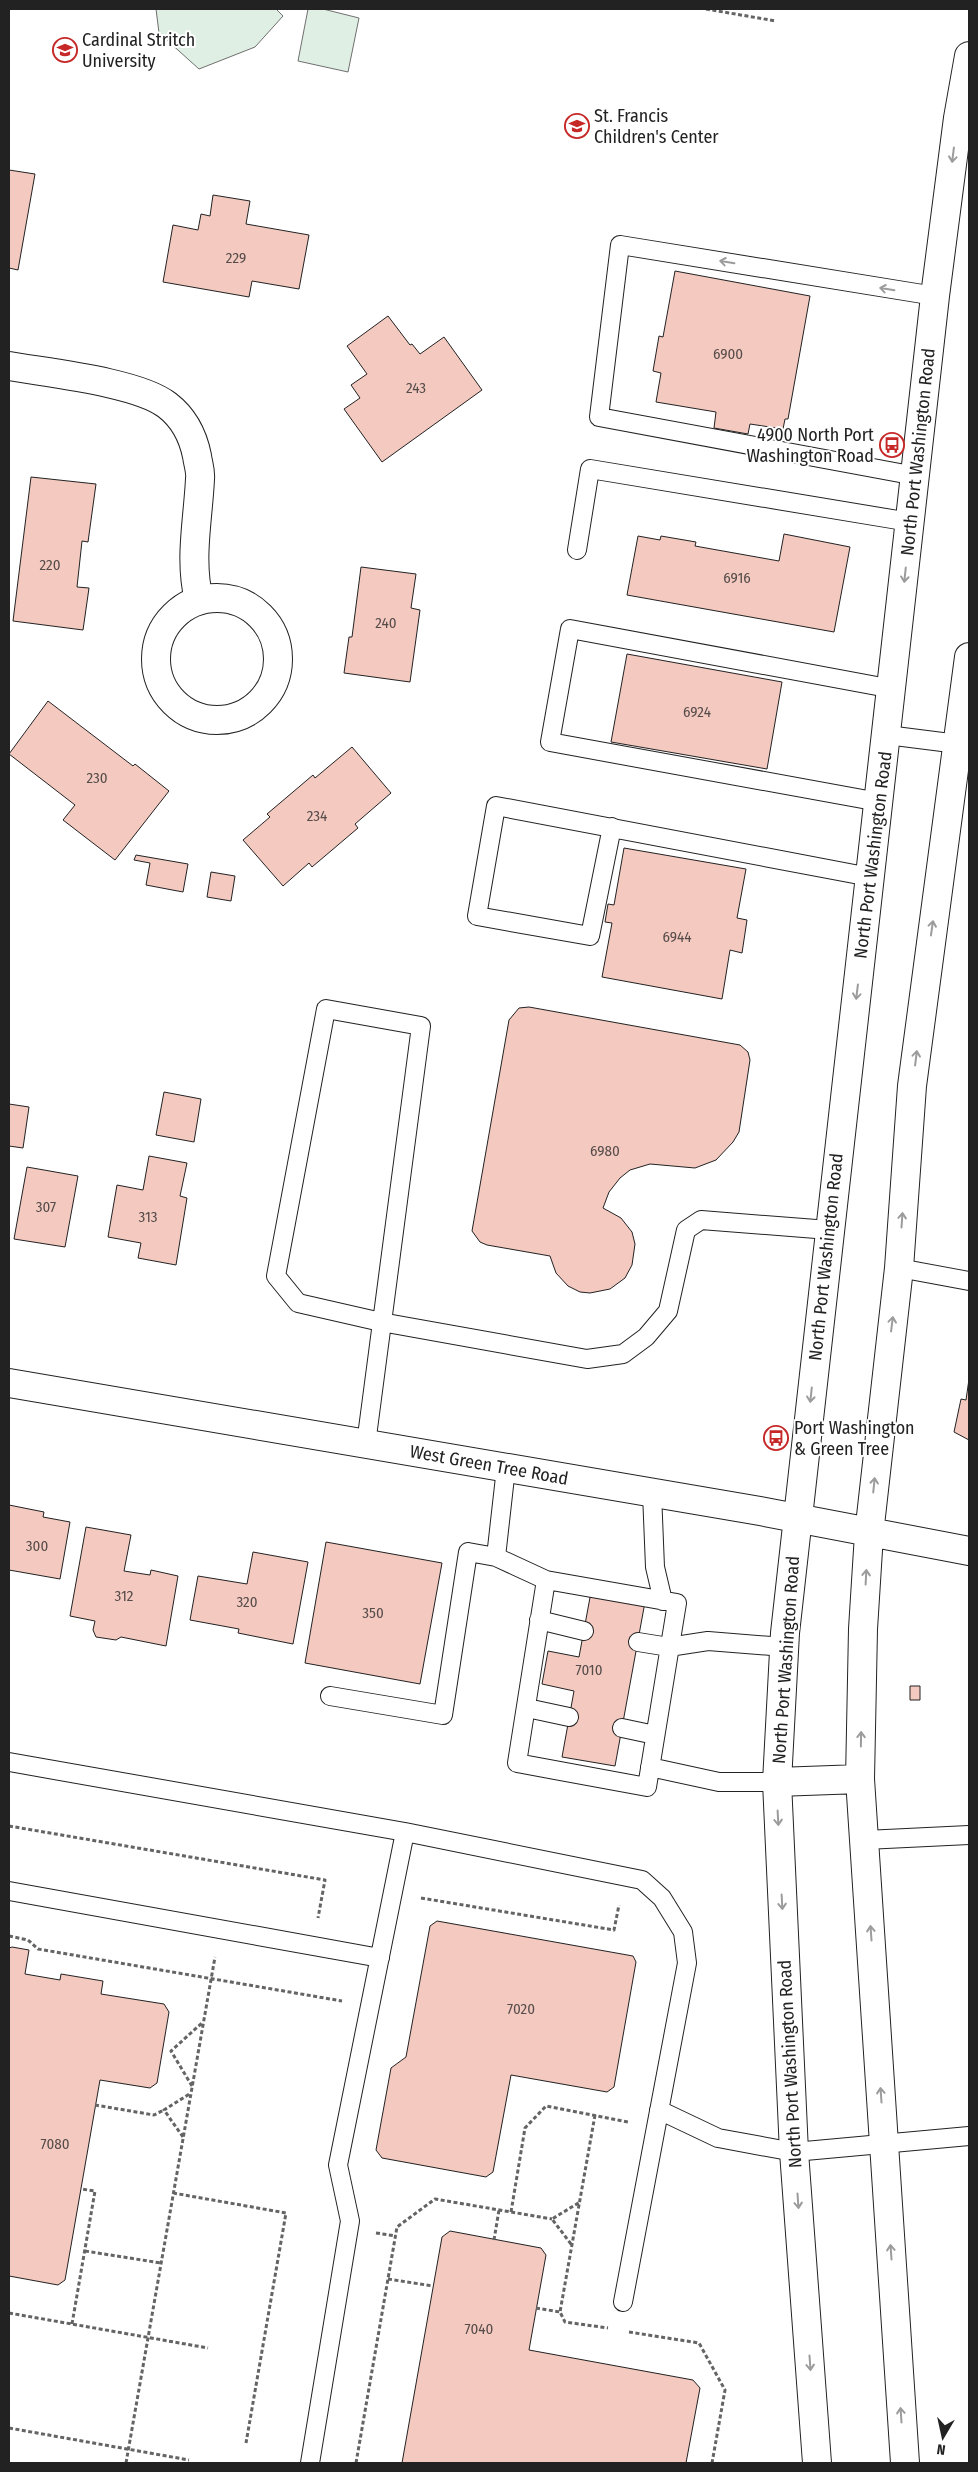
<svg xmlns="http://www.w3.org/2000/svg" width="978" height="2472" viewBox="0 0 978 2472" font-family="'Fira Sans Condensed',sans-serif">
<rect width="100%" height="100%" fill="#fff"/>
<!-- green -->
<path fill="#e0efe3" stroke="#6f6f6f" d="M156 9H276L283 16 255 47 199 69 159 33Z
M308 9H323L359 18 348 72 298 61Z"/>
<!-- building -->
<path fill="#f3c9c0" stroke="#222" d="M9 170 35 174 18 270 9 268Z
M213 195 250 201 246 224 309 235 299 289 252 281 249 297 163 282 173 225 198 230 201 214 210 216Z
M675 271 810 296 788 419H785L783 429 750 424 748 434 714 428 716 412 656 402 661 373 653 371 659 336 663 337Z
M388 316 410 345 412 344 420 354 444 337 482 390 382 462 344 409 360 398 351 385 367 374 347 346Z
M31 477 96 484 88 542 82 541 77 587 89 588 83 630 13 621Z
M784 534 850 547 834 632 627 595 638 536 660 540 661 536 696 542 695 546 779 561Z
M361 567 416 574 411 608 420 610 410 682 344 673 349 637H352Z
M627 654 782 682 767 769 611 742Z
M48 701 133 766 135 764 169 791 115 860 63 820 75 805 9 754Z
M352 747 391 793 355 824 358 828 312 867 309 863 283 886 243 840 270 817 267 814 313 775 315 778Z
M624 848 746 869 737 918 747 920 742 953 730 950 722 999 602 977 612 923 605 922 608 904 614 905Z
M136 855 188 864 183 892 146 885 150 863 134 860Z
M211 872 235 876 231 901 207 897Z
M529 1007 740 1045 748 1052 750 1060 739 1132 733 1142 716 1160 695 1168 650 1164 630 1170 620 1178 609 1192 603 1208 621 1218 632 1232 635 1244 632 1265 625 1278 610 1289 590 1293 580 1292 568 1286 556 1273 550 1256 487 1245 480 1242 472 1231 509 1020 519 1008Z
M164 1092 201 1099 194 1142 156 1135Z
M9 1104 29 1107 23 1148 9 1146Z
M149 1156 187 1163 180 1196 187 1198 176 1265 138 1258 141 1243 108 1237 117 1185 143 1190Z
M27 1167 78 1176 65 1247 14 1239Z
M969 1379V1440L954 1432 961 1399 966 1400Z
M9 1505 44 1512 43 1517 70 1522 60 1579 9 1570Z
M86 1527 131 1535 124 1571 150 1575 151 1570 178 1576 166 1646 121 1637 116 1640 96 1637 93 1630 95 1621 70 1616Z
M326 1542 442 1563 420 1684 305 1663Z
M253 1552 308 1562 293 1644 238 1633 239 1629 190 1620 198 1576 247 1584Z
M591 1592 645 1602 615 1766 562 1757 574 1691 542 1684 548 1651 579 1657Z
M910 1686H920V1700H910Z
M437 1921 633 1956 636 1962 614 2087 607 2092 511 2075 493 2172 486 2177 382 2158 376 2150 391 2068 406 2057 430 1926Z
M12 1947 29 1950 25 1974 60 1980 61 1974 103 1981 101 1994 164 2004 169 2012 157 2083 150 2088 100 2080 65 2280 58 2285 9 2276V1948Z
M450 2231 541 2248 546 2255 529 2350 693 2380 700 2388 686 2463H402L442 2237Z"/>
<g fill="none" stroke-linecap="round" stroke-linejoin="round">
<defs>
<path id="lane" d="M916 476 599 417 620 245 935 296
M577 550 590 469 910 522
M887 735 966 745
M879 802 550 742 570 629 893 689
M612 827 590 936 477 916 496 806 870 877
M899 1268 969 1281
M366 1444 421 1026 326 1009 276 1276 298 1303 381 1322 587 1359 623 1354 646 1337 668 1311 686 1230 701 1220 829 1230
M506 1468 496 1557 546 1580 517 1763 647 1787 677 1603 546 1580
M652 1493 655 1567 663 1601
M539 1620 584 1631
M638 1642 669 1647 708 1641 784 1647
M330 1696 443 1715 468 1552 496 1557
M527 1708 569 1717
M622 1728 655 1735
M9 1762 405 1832 642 1880 662 1898 683 1932 687 1963 623 2302
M650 1767 719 1782H777
M865 1840 969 1835
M9 1891 380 1958
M659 2110 718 2138 794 2152 969 2136
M310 2463 350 2221 338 2165 405 1832"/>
<path id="street" d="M9 366C48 373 137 382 167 405 184 418 193 436 197 456 198 464 201 471 200 479 198 520 189 560 199 600
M156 659a61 61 0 1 1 122 0a61 61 0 1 1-122 0Z"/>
<path id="secondary" d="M9 1383 760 1511 969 1551
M777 1782 860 1779
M817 2463 794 2152 777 1782 785 1633 935 296 958 118 969 56
M905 2463 860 1779 863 1629 869 1534 899 1268 912 1086 969 657"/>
</defs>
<!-- lane casing -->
<use href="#lane" stroke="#222" stroke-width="20"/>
<!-- street casing -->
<use href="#street" stroke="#222" stroke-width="30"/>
<!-- secondary casing -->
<use href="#secondary" stroke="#222" stroke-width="30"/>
<!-- path -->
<path stroke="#646464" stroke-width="3" stroke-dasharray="4 2.5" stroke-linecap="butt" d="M706 9 776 21
M9 1826 325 1880 318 1918
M421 1898 614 1930 619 1905
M9 1936 28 1940 38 1949 342 2001
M192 2086 171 2051 203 2022
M95 2105 154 2115 164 2110
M595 2115 560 2312 565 2322 608 2328
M183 2137 164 2110 191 2093
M173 2193 286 2213 246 2443
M511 2212 525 2128 546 2106 628 2122
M376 2233 396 2236
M494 2240 499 2210
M571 2244 552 2219 580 2202
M85 2251 161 2263
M388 2279 433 2286
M536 2308 560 2312
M9 2313 208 2348
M72 2324 95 2191 81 2189
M629 2332 699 2343 725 2390 712 2463
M9 2428 189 2460
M126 2463 215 1957
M356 2463 397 2227 435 2199 552 2219"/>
<!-- lane -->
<use href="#lane" stroke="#fff" stroke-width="18"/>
<!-- street -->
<use href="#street" stroke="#fff" stroke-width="28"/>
<!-- secondary -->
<use href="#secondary" stroke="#fff" stroke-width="28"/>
</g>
<!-- one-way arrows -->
<defs><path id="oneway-shaft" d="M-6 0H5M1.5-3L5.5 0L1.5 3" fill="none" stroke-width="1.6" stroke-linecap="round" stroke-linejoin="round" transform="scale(1.25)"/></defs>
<g stroke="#9c9c9c">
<use href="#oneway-shaft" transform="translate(953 155) rotate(97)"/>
<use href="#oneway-shaft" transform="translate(727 262) rotate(-171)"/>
<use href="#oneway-shaft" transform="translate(887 289) rotate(-171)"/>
<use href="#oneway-shaft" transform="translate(905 575) rotate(96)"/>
<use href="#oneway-shaft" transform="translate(932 928) rotate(-82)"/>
<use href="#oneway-shaft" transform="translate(857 992) rotate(97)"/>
<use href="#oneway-shaft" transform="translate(916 1058) rotate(-83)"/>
<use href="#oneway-shaft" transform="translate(902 1220) rotate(-86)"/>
<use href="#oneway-shaft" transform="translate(892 1324) rotate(-83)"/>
<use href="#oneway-shaft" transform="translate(811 1395) rotate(96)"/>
<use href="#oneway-shaft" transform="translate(874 1485) rotate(-84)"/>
<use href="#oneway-shaft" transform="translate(866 1577) rotate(-87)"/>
<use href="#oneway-shaft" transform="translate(861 1739) rotate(-89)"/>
<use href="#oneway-shaft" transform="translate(778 1818) rotate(87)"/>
<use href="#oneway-shaft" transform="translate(782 1902) rotate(87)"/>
<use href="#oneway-shaft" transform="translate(871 1933) rotate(-94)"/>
<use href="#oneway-shaft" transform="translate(881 2095) rotate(-94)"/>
<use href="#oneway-shaft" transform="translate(798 2201) rotate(86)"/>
<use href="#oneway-shaft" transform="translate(891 2252) rotate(-94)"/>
<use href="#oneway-shaft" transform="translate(810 2363) rotate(86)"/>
<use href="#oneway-shaft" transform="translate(901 2415) rotate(-94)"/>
</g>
<!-- icons -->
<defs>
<symbol id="school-ring" viewBox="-11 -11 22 22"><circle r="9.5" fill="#fff" stroke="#c62828" stroke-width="1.5"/><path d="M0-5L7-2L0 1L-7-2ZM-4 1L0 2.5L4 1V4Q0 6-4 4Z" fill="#c62828"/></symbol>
<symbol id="bus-ring" viewBox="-11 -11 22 22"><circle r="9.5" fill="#fff" stroke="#c62828" stroke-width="1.5"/><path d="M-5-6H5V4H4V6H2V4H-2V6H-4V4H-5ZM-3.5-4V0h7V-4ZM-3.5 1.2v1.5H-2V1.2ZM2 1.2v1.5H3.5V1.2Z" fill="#c62828"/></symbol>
</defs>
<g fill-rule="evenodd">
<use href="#school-ring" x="51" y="36" width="28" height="28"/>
<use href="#school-ring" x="563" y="112" width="28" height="28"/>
<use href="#bus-ring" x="878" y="431" width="28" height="28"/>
<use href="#bus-ring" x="762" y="1424" width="28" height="28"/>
</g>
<g text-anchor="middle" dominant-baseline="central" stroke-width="4" stroke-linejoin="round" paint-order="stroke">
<!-- number labels -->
<g font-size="15" fill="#564c4a">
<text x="236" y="258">229</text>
<text x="728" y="354">6900</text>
<text x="416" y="388">243</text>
<text x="50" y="565">220</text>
<text x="737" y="578">6916</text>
<text x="386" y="623">240</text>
<text x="697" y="712">6924</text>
<text x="97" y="778">230</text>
<text x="317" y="816">234</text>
<text x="677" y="937">6944</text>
<text x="605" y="1151">6980</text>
<text x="46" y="1207">307</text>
<text x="148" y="1217">313</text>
<text x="37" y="1546">300</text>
<text x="124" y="1596">312</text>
<text x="247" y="1602">320</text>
<text x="373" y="1613">350</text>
<text x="589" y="1670">7010</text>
<text x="521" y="2009">7020</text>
<text x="55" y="2144">7080</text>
<text x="479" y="2329">7040</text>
</g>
<!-- poi labels -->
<g font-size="18" fill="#222" stroke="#fff" text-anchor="start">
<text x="82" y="40">Cardinal Stritch<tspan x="82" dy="21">University</tspan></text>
<text x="594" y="116">St. Francis<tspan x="594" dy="21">Children's Center</tspan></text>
<text x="874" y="435" text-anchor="end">4900 North Port<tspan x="874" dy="21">Washington Road</tspan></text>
<text x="794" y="1428">Port Washington<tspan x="794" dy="21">&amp; Green Tree</tspan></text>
</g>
<!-- street labels -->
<g font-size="18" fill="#222" stroke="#fff">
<text transform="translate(918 452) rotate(-84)">North Port Washington Road</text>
<text transform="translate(873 855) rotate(-83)">North Port Washington Road</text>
<text transform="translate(826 1257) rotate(-84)">North Port Washington Road</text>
<text transform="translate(489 1465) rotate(10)">West Green Tree Road</text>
<text transform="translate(786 1660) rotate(-86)">North Port Washington Road</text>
<text transform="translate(790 2064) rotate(-93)">North Port Washington Road</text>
</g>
</g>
<!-- border -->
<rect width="978" height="2472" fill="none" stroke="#222222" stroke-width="20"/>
<!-- north arrow -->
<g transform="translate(943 2437) rotate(189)" stroke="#ffffff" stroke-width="4" paint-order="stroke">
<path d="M0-4L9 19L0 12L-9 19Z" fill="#222222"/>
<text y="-8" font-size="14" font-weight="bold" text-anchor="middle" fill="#222222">N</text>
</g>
</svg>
